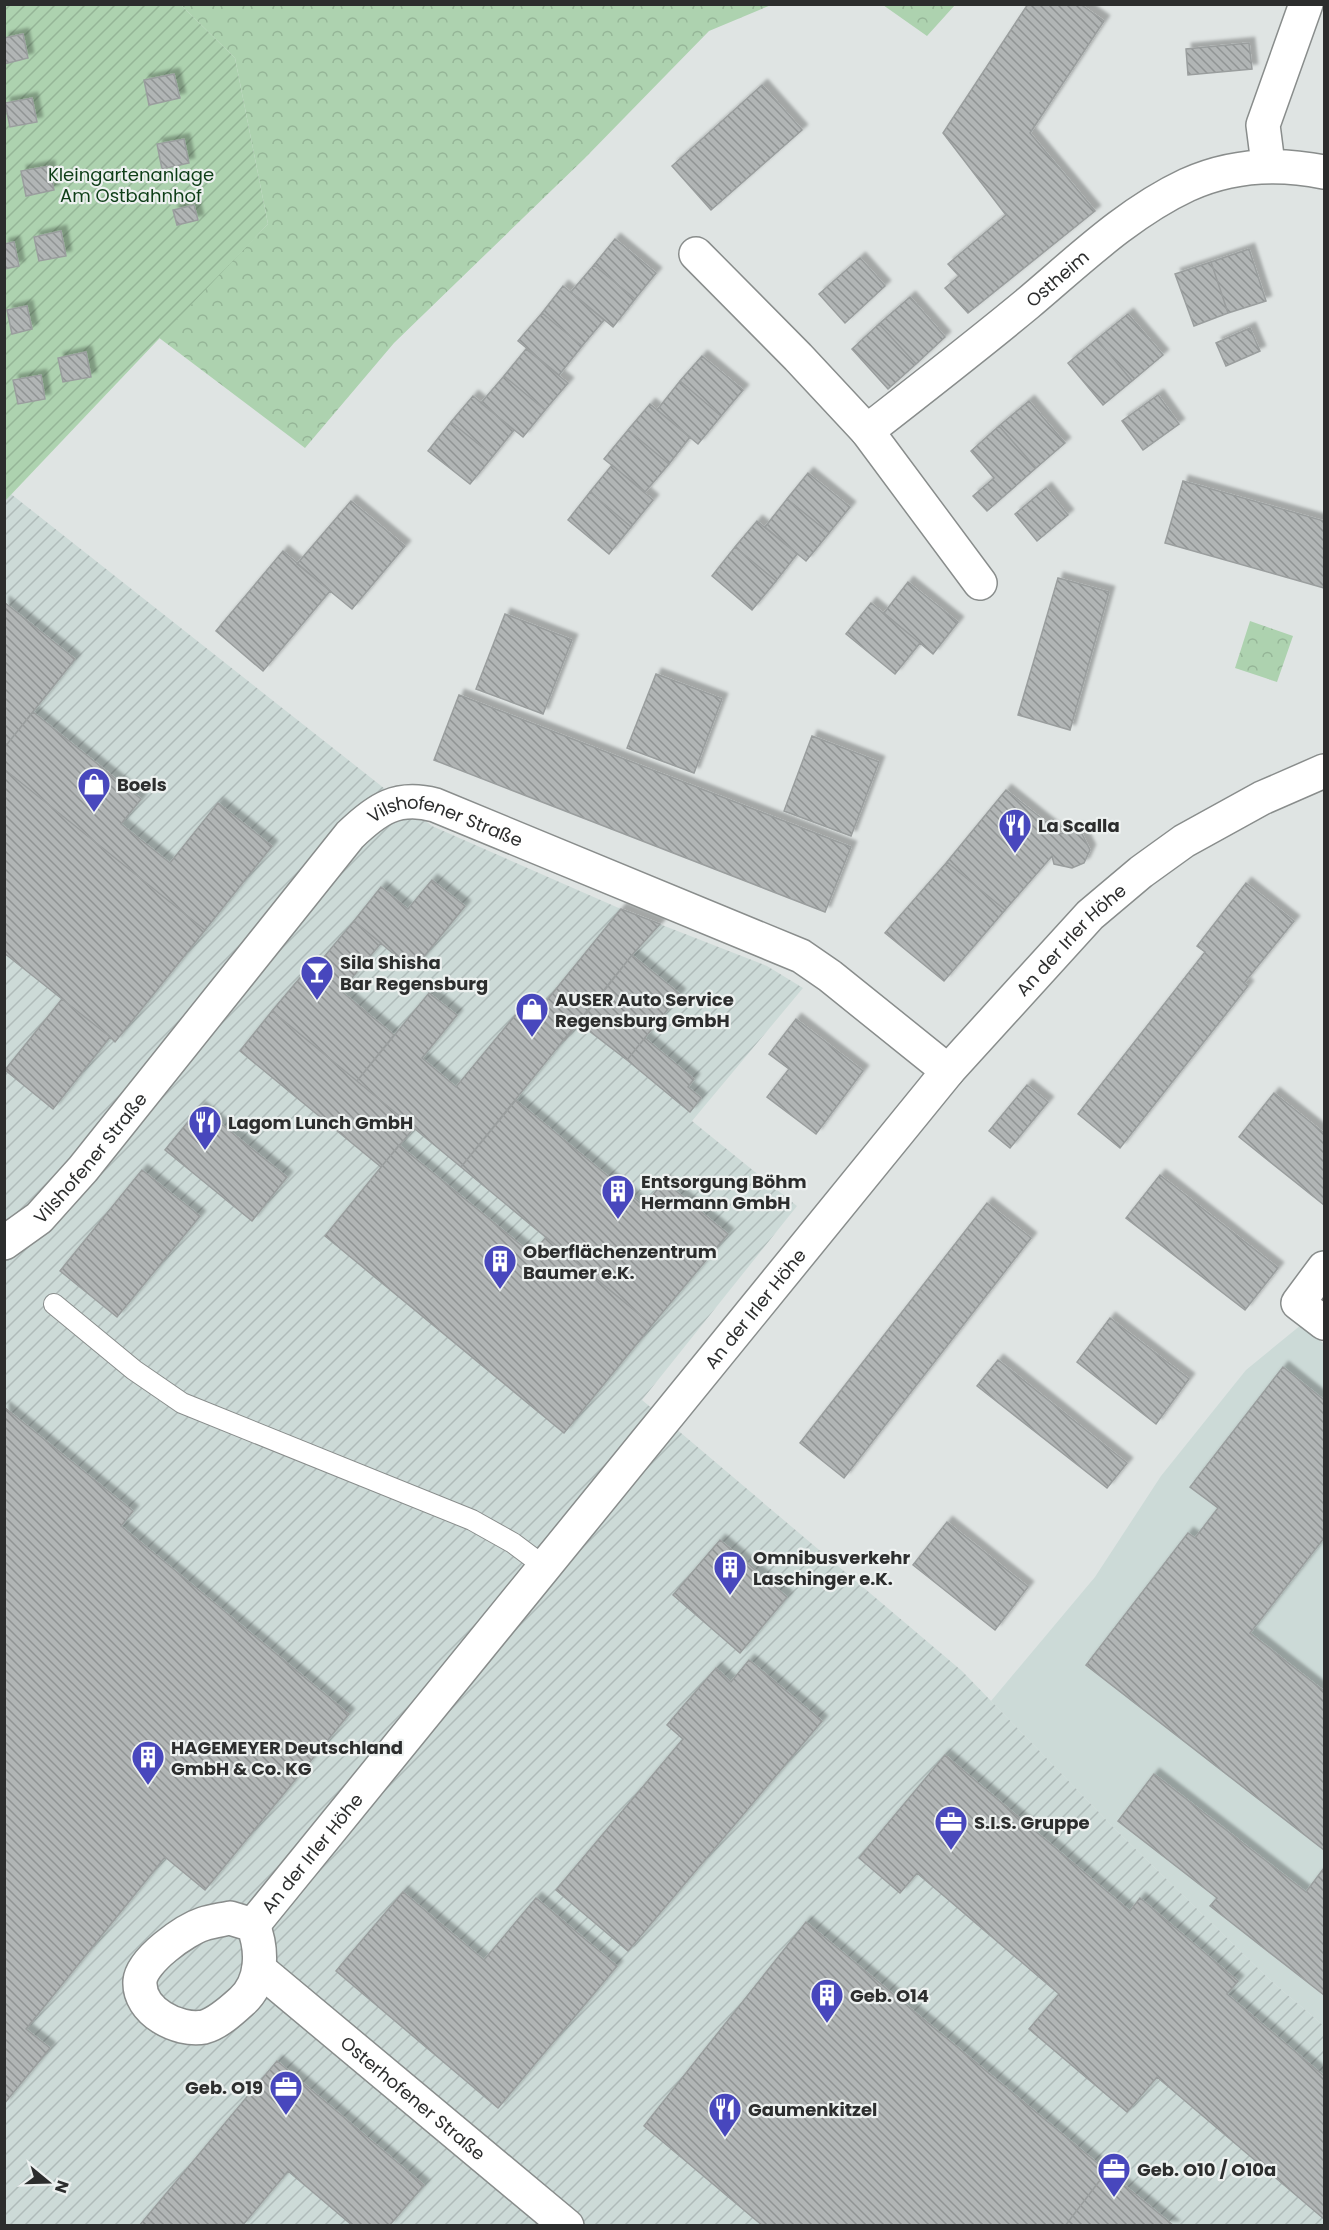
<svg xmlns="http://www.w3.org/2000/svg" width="1329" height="2230" viewBox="0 0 1329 2230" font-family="Poppins,sans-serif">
<defs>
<pattern id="industrial-furrows" width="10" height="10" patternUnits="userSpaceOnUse" patternTransform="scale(1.5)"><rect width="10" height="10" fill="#ccdad7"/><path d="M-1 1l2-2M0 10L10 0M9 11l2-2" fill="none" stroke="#afbbb9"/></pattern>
<pattern id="park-crowns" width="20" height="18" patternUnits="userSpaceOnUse" patternTransform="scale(1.5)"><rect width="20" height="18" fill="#add2af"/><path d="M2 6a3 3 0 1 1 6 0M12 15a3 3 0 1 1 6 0" fill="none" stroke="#95b597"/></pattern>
<pattern id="garden-furrows" width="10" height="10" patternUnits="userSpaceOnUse" patternTransform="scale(1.5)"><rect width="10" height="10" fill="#add2af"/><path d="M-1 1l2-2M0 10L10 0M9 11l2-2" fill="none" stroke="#95b597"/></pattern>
<pattern id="building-back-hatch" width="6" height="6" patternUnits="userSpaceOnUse" patternTransform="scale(1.5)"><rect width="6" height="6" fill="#b1b5b5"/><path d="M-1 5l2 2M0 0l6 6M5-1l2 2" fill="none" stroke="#909494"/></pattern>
<filter id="shadow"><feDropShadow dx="5.5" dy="-5.5" stdDeviation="1.5" flood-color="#0004"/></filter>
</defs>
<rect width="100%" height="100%" fill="#dfe4e3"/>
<!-- built -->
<path fill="#ccdad7" d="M1301 1325 1324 1344V2026L1270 1980 1116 1830 991 1701 1095 1577 1161 1476 1246 1370Z"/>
<!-- industrial -->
<path fill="url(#industrial-furrows)" d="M11 494 432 826 621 909 767 966 803 988 692 1121 797 1206 642 1400 962 1671 1116 1830 1270 1980 1324 2026V2225H5L4 501Z"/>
<!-- park -->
<path fill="url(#park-crowns)" d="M181 5H771L709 31 584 159 394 343 305 448 158 337 268 224 235 58Z
M883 5 955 4V5L927 36Z
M1250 621 1293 636 1277 682 1235 668Z"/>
<!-- garden -->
<path fill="url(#garden-furrows)" d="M5 5H181L235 58 268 224 5 501Z"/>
<!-- building -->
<path fill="url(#building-back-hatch)" stroke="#9a9e9e" stroke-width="1.5" filter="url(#shadow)" d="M1028 4H1080L1104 21 1030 133 1095 211 968 313 945 288 959 276 948 264 1006 215 943 133Z
M23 34 28 58 4 64V38Z
M1249 43 1252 69 1188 75 1186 49Z
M174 74 180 98 149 105 144 80Z
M762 85 802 130 711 210 672 166Z
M32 98 37 122 10 127 5 103Z
M184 139 189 163 162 169 157 144Z
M49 166 54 190 26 196 21 171Z
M194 205 198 220 177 225 173 210Z
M61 231 66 256 39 261 34 237Z
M615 239 656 273 635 299 594 265Z
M14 242 19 266 4 269V244Z
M1249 249 1266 301 1228 313 1211 262Z
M860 258 885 286 845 323 819 294Z
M1211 262 1228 313 1194 326 1175 274Z
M594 265 635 299 613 327 571 292Z
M563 286 604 320 582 346 542 313Z
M910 297 945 337 916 364 879 324Z
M27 306 32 329 12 334 7 310Z
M542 313 582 346 559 375 518 341Z
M1128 314 1163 355 1132 381 1097 339Z
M879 324 916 364 888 389 852 349Z
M1250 328 1260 351 1226 366 1216 343Z
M1097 339 1132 381 1103 405 1068 363Z
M526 349 568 383 545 410 504 376Z
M86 352 91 377 63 382 58 358Z
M702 356 743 390 721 416 680 381Z
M41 375 45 399 18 404 13 380Z
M504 376 545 410 523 437 481 403Z
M680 381 721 416 698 444 657 410Z
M1158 395 1179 424 1143 450 1122 421Z
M473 396 514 430 493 456 451 422Z
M1029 401 1065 443 1036 468 999 426Z
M650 404 690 437 669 464 628 430Z
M451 422 493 456 470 484 428 451Z
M999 426 1036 468 987 511 973 496 994 478 971 451Z
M628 430 669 464 645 492 604 459Z
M612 465 653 500 631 527 590 492Z
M808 473 850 507 829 533 787 499Z
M1183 481 1324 521V588L1165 543Z
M1046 488 1068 515 1037 541 1015 514Z
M590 492 631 527 609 554 568 520Z
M787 499 829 533 806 561 765 527Z
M351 501 405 546 352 609 297 564Z
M757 521 797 554 776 581 735 547Z
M735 547 776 581 752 610 712 576Z
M283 551 330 591 263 671 216 631Z
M1058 578 1109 592 1070 730 1018 715Z
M908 582 958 622 933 654 884 613Z
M4 602 75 659 4 748Z
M871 603 920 643 895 674 846 634Z
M505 614 572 640 543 714 476 689Z
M656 674 722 699 694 773 627 748Z
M459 695 851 847 825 912 434 760Z
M33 712 141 799 121 824 170 863 218 803 272 846 205 930 4 769V748Z
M812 736 879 762 851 836 784 811Z
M4 769 205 930 115 1042 110 1037 53 1109 5 1070 62 999 4 953Z
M1006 790 1061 834 1075 828 1081 832 1090 850 1084 863 1072 868 1054 864 1052 856 1005 910 947 862Z
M947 862 1005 910 944 981 885 933Z
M432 880 465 906 413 970 354 921 381 887 408 909Z
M1246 883 1294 921 1244 983 1248 986 1120 1148 1078 1114 1205 952 1197 946Z
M621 909 660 924 632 955 565 1040 535 1015Z
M621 909 660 924 632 955 461 1167 357 1081 429 993 457 1015 422 1058 456 1087 523 1006 535 1015Z
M354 921 381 943 341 991 394 1035 357 1081 272 1011 310 966 314 969Z
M632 955 680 994 627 1060 579 1023Z
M62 999 110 1037 53 1109 5 1070Z
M272 1011 414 1128 381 1167 240 1051Z
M796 1019 863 1071 816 1134 767 1097 789 1069 769 1054Z
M645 1038 694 1079 688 1087 701 1098 690 1112 627 1060Z
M1027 1085 1048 1102 1010 1148 989 1131Z
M1274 1093 1324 1133V1205L1239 1137Z
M516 1100 644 1206 664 1181 728 1234 652 1325 461 1167Z
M200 1107 287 1177 252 1221 165 1150Z
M399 1145 532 1254 546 1237 652 1325 564 1433 325 1236Z
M142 1170 200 1216 117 1317 60 1271Z
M1160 1175 1278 1268 1245 1310 1126 1218Z
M987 1203 1031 1238 844 1478 800 1443Z
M1110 1318 1189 1379 1156 1424 1077 1362Z
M998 1360 1127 1463 1107 1488 977 1386Z
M1283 1367 1324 1400V1538L1250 1633 1324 1691V1850L1086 1665 1188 1533 1195 1538 1218 1508 1190 1487Z
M4 1407 133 1511 121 1526 349 1714 205 1890 165 1857 26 2029 50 2048 4 2104Z
M947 1522 1028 1587 995 1630 913 1565Z
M720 1540 787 1597 740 1653 673 1595Z
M749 1660 822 1721 628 1951 556 1890 683 1739 667 1725 716 1668 731 1682Z
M945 1755 1130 1911 1140 1898 1238 1981 1227 1994 1324 2076V2219L1157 2077 1127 2112 1029 2029 1059 1994 917 1873 900 1893 859 1858Z
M1154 1774 1306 1892 1324 1868V1995L1210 1906 1217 1898 1118 1821Z
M403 1892 484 1960 536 1898 617 1966 498 2108 336 1971Z
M806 1922 1107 2171 1065 2226H763L644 2126Z
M277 2061 424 2185 389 2226H353L288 2171 242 2226H139Z
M1107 2171 1174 2226H1065Z"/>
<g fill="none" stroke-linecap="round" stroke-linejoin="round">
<defs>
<path id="lane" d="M54 1304 134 1370 182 1403 472 1520 513 1543 545 1567"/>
<g id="street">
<path d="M1268 164 1263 125 1306 4"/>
<path d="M696 254 798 357 867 431 980 583"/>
<path id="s1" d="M867 431C921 389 975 347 1027 304 1077 262 1127 213 1187 185 1231 165 1279 163 1324 172"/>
<path id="s2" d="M4 1243 39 1218 83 1169 350 835C377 809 397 795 435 805L801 956 830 976 948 1071"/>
<path d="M1324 1268 1298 1303 1324 1323"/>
<path d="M230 1918 253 1925C263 1950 263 1982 242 2001 231 2011 218 2023 204 2027 178 2032 138 2011 140 1981 142 1960 185 1930 203 1924 212 1921 221 1920 230 1918Z"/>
<path id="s3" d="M253 1925 948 1071 1090 915 1141 872 1184 841 1262 798 1324 771"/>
<path id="s4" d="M259 1969 567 2226"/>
</g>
</defs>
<!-- lane casing -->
<use href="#lane" stroke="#898d8c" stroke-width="22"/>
<!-- street casing -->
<use href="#street" stroke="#898d8c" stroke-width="36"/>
<!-- lane -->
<use href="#lane" stroke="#fff" stroke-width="20"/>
<!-- street -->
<use href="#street" stroke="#fff" stroke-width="33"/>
</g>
<!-- icons -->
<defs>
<symbol id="shop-pin" viewBox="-11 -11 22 30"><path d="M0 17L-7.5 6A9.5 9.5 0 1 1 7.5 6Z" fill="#4847bd" stroke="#edf1f0"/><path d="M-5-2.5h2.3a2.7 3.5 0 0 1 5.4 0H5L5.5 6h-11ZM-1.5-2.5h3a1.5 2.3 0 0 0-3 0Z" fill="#fff"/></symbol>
<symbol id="restaurant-pin" viewBox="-11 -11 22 30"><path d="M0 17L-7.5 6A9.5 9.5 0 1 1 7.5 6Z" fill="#4847bd" stroke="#edf1f0"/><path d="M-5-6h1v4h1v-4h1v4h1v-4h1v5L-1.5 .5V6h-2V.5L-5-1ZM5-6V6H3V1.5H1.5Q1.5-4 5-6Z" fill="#fff"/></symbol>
<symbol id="bar-pin" viewBox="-11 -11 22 30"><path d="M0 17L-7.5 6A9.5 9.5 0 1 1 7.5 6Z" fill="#4847bd" stroke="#edf1f0"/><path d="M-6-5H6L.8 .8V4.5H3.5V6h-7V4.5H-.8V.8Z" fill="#fff"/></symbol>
<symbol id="building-pin" viewBox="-11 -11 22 30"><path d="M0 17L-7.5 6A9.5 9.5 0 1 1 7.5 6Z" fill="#4847bd" stroke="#edf1f0"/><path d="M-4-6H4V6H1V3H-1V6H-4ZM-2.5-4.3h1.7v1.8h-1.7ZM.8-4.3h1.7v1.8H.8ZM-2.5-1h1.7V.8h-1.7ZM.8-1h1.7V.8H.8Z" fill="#fff"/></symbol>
<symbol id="office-pin" viewBox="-11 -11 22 30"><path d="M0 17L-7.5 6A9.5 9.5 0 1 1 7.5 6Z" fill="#4847bd" stroke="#edf1f0"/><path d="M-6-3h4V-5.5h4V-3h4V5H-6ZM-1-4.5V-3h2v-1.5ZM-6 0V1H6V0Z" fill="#fff"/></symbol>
</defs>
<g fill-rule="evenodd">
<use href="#shop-pin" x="75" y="765" width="38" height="52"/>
<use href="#restaurant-pin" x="996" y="806" width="38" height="52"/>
<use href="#bar-pin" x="298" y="953" width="38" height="52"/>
<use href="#shop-pin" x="513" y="990" width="38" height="52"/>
<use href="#restaurant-pin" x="186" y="1103" width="38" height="52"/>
<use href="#building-pin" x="599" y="1172" width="38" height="52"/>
<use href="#building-pin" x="481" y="1242" width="38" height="52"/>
<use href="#building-pin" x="711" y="1548" width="38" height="52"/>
<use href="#building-pin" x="129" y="1738" width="38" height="52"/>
<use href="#office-pin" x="932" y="1803" width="38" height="52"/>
<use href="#building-pin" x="808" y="1976" width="38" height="52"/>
<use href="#office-pin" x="267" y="2068" width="38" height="52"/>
<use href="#restaurant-pin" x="706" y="2090" width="38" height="52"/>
<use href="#office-pin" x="1095" y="2150" width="38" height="52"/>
</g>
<g text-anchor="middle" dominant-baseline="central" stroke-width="4.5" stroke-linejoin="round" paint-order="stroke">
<!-- park labels -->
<g font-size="18" fill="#0e3e17" stroke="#edf1f0">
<text x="131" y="174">Kleingartenanlage<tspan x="131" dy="21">Am Ostbahnhof</tspan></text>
</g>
<!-- street labels -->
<g font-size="18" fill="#2c2d2d" stroke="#edf1f0">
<text stroke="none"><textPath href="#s1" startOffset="244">Ostheim</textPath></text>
<text stroke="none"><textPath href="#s2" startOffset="644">Vilshofener Straße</textPath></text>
<text stroke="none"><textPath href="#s3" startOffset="1281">An der Irler Höhe</textPath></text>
<text stroke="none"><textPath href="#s2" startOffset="122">Vilshofener Straße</textPath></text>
<text stroke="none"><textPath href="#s3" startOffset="795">An der Irler Höhe</textPath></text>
<text stroke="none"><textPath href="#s3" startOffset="93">An der Irler Höhe</textPath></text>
<text stroke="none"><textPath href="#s4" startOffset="201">Osterhofener Straße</textPath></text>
</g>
<!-- poi labels -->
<g font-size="18" font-weight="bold" fill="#2c2d2d" stroke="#edf1f0" text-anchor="start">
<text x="117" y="784">Boels</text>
<text x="1038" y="825">La Scalla</text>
<text x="340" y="962">Sila Shisha<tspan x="340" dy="21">Bar Regensburg</tspan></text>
<text x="555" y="999">AUSER Auto Service<tspan x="555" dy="21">Regensburg GmbH</tspan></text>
<text x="228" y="1122">Lagom Lunch GmbH</text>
<text x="641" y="1181">Entsorgung Böhm<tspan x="641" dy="21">Hermann GmbH</tspan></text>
<text x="523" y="1251">Oberflächenzentrum<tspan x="523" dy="21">Baumer e.K.</tspan></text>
<text x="753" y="1557">Omnibusverkehr<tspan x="753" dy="21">Laschinger e.K.</tspan></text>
<text x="171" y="1747">HAGEMEYER Deutschland<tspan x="171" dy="21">GmbH &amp; Co. KG</tspan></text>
<text x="974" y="1822">S.I.S. Gruppe</text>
<text x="850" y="1995">Geb. O14</text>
<text x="263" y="2087" text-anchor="end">Geb. O19</text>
<text x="748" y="2109">Gaumenkitzel</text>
<text x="1137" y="2169">Geb. O10 / O10a</text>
</g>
</g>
<!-- border -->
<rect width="1329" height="2230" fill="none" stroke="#2c2d2d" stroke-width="12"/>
<!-- north arrow -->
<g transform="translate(48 2182) rotate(109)" stroke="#edf1f0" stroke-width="4.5" paint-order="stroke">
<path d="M0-4.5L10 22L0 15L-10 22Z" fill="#2c2d2d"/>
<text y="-9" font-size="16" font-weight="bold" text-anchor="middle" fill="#2c2d2d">N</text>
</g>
</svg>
